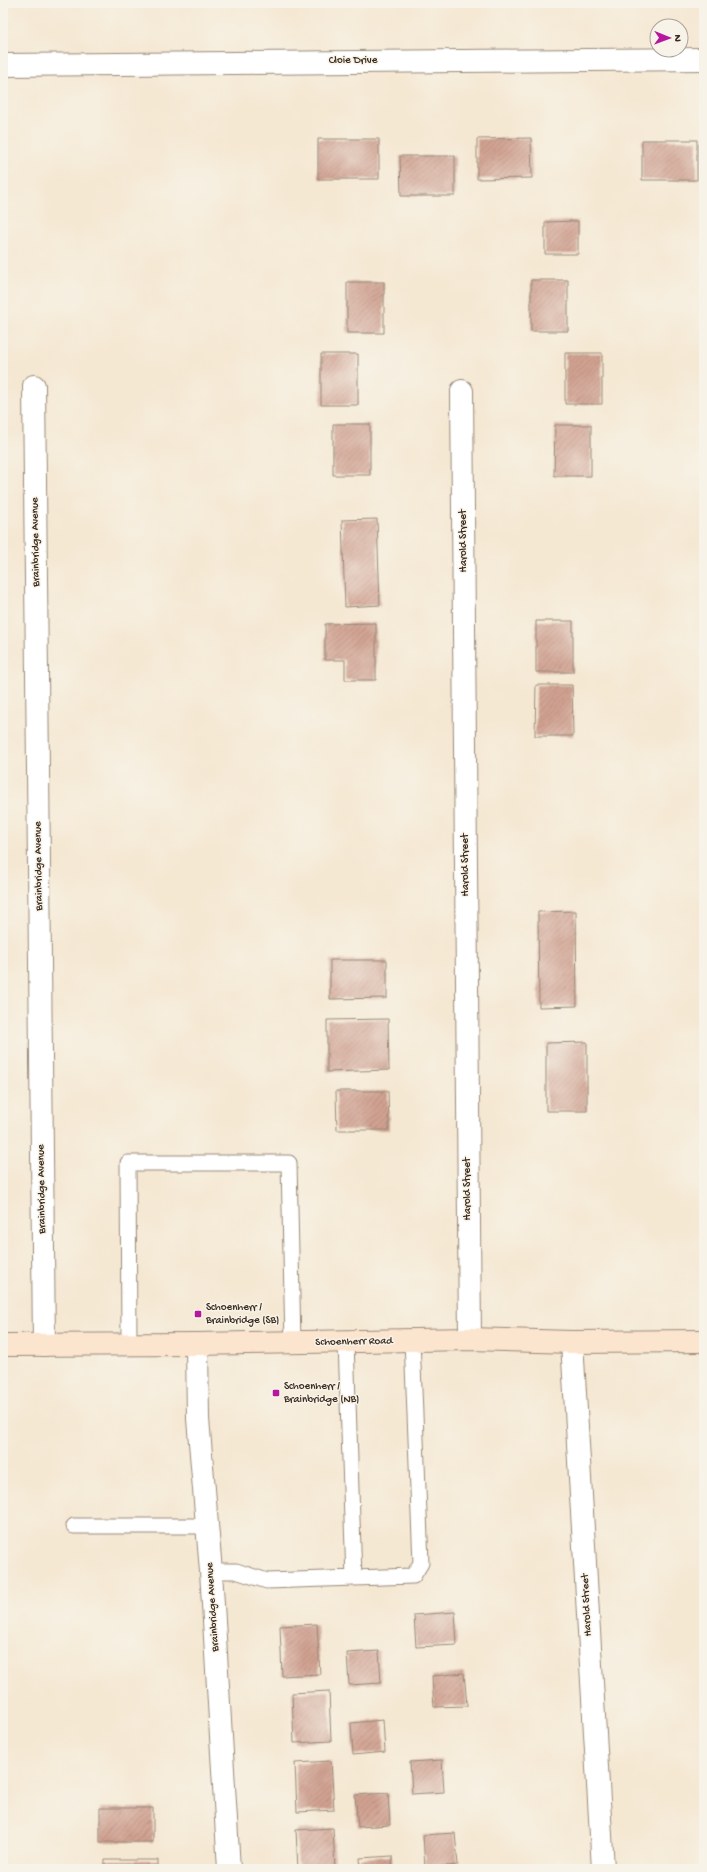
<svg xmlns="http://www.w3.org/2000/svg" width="707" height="1872" viewBox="0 0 707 1872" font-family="'Gochi Hand',sans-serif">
<defs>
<pattern id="building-hatch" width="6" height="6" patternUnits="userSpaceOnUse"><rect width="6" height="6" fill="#d1a292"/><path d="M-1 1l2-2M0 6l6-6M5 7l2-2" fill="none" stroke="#ab8477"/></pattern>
</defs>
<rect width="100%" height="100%" fill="#f7f3e8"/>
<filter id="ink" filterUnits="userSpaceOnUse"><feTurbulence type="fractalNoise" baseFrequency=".025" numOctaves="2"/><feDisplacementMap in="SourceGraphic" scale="8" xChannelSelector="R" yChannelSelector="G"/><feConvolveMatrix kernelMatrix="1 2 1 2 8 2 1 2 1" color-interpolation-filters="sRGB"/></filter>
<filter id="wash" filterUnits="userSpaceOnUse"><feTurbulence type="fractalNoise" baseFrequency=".012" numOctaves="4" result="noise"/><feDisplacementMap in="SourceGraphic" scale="16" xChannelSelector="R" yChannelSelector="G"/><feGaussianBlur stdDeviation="0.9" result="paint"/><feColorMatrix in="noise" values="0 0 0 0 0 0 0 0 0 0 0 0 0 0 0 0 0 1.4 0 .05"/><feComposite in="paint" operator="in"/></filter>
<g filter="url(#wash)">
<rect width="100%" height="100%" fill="#f5e8d3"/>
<g id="blocks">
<!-- building -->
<path fill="url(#building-hatch)" d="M531 138 532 178 477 179V139Z
M318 139H379V179H318Z
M642 140H697V180H642Z
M400 156H455V196H401Z
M578 221V254H545V222Z
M531 280H568V331H531Z
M347 282H384V333H347Z
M565 353H602V404H565Z
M321 354H358V405H321Z
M333 424H370V475H333Z
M555 425H591V476H554Z
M377 519 380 605 345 607 342 520Z
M536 621H573V672H536Z
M376 623V680H345V660H325V624Z
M536 685H572L573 736H535Z
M576 911 577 1006 539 1007 538 912Z
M330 960H387V998L330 999Z
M388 1019 389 1070 327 1072V1020Z
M587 1042V1111H546V1043Z
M336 1091H388L389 1130H337Z
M455 1612 457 1645 416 1647 414 1615Z
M317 1624 320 1674 282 1676 280 1626Z
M379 1651 381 1683 349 1685 347 1653Z
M464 1673 467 1706 434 1707 432 1676Z
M329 1691 331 1741 294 1743 292 1693Z
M383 1720 385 1752 353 1755 351 1723Z
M442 1760 444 1792 412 1794 410 1762Z
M331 1761 334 1810 297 1812 295 1763Z
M388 1793 390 1825 358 1827 355 1795Z
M100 1808H153V1842H100Z
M333 1828 335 1869H298L296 1830Z
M455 1833 458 1865 425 1868 423 1835Z
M392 1856 393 1869H361L360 1858Z
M105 1860H158V1869H105Z"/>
</g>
</g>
<g filter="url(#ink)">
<use href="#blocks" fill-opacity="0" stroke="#988978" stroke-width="1"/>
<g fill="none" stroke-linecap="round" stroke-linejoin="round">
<defs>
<path id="service" d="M346 1342 354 1578
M129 1344 128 1163H289L293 1343
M74 1526H208
M211 1571H236L267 1581 413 1576 421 1563 412 1340"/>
<path id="minor" d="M3 65 704 59
M34 386 44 1345
M462 391 470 1339
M572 1342 603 1869
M197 1344 198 1419 211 1571 229 1869"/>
<path id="secondary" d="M3 1345 197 1344 470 1339 572 1342 704 1341"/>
</defs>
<!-- service casing -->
<use href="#service" stroke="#988978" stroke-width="17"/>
<!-- minor casing -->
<use href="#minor" stroke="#988978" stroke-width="24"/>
<!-- secondary casing -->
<use href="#secondary" stroke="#988978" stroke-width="24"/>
<!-- service -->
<use href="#service" stroke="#fff" stroke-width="15"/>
<!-- minor -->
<use href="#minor" stroke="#fff" stroke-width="22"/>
<!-- secondary -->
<use href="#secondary" stroke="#fce5cf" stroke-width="22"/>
</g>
</g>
<!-- markers -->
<g fill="#b5179e" stroke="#f7f3e8" stroke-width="1.5">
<rect x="194" y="1310" width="8" height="8" rx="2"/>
<rect x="272" y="1389" width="8" height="8" rx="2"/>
</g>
<g text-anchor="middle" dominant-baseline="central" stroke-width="3" stroke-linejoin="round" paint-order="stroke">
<!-- street labels -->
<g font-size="11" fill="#3b2a1e" stroke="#f7f3e8">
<text x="353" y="61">Cloie Drive</text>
<text transform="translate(464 541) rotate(-90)">Harold Street</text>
<text transform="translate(36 542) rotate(-91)">Brainbridge Avenue</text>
<text transform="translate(466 865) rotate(-90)">Harold Street</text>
<text transform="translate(39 866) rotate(-91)">Brainbridge Avenue</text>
<text transform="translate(42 1189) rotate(-91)">Brainbridge Avenue</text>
<text transform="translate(468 1189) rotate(-90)">Harold Street</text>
<text transform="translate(354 1342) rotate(-1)">Schoenherr Road</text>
<text transform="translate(587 1605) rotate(-93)">Harold Street</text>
<text transform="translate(213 1607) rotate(-94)">Brainbridge Avenue</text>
</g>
<!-- poi labels -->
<g font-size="11" fill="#3b2a1e" stroke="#f7f3e8" text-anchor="start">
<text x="206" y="1308">Schoenherr /<tspan x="206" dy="13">Brainbridge (SB)</tspan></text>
<text x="284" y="1387">Schoenherr /<tspan x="284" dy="13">Brainbridge (NB)</tspan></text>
</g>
</g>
<!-- margin -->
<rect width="707" height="1872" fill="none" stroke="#f7f3e8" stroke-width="16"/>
<!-- north arrow -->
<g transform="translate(669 38) rotate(91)"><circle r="19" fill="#f7f3e8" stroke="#aca397"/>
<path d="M0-3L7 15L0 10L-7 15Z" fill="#b5179e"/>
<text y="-6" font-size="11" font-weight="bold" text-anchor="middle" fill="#3b2a1e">N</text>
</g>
</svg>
